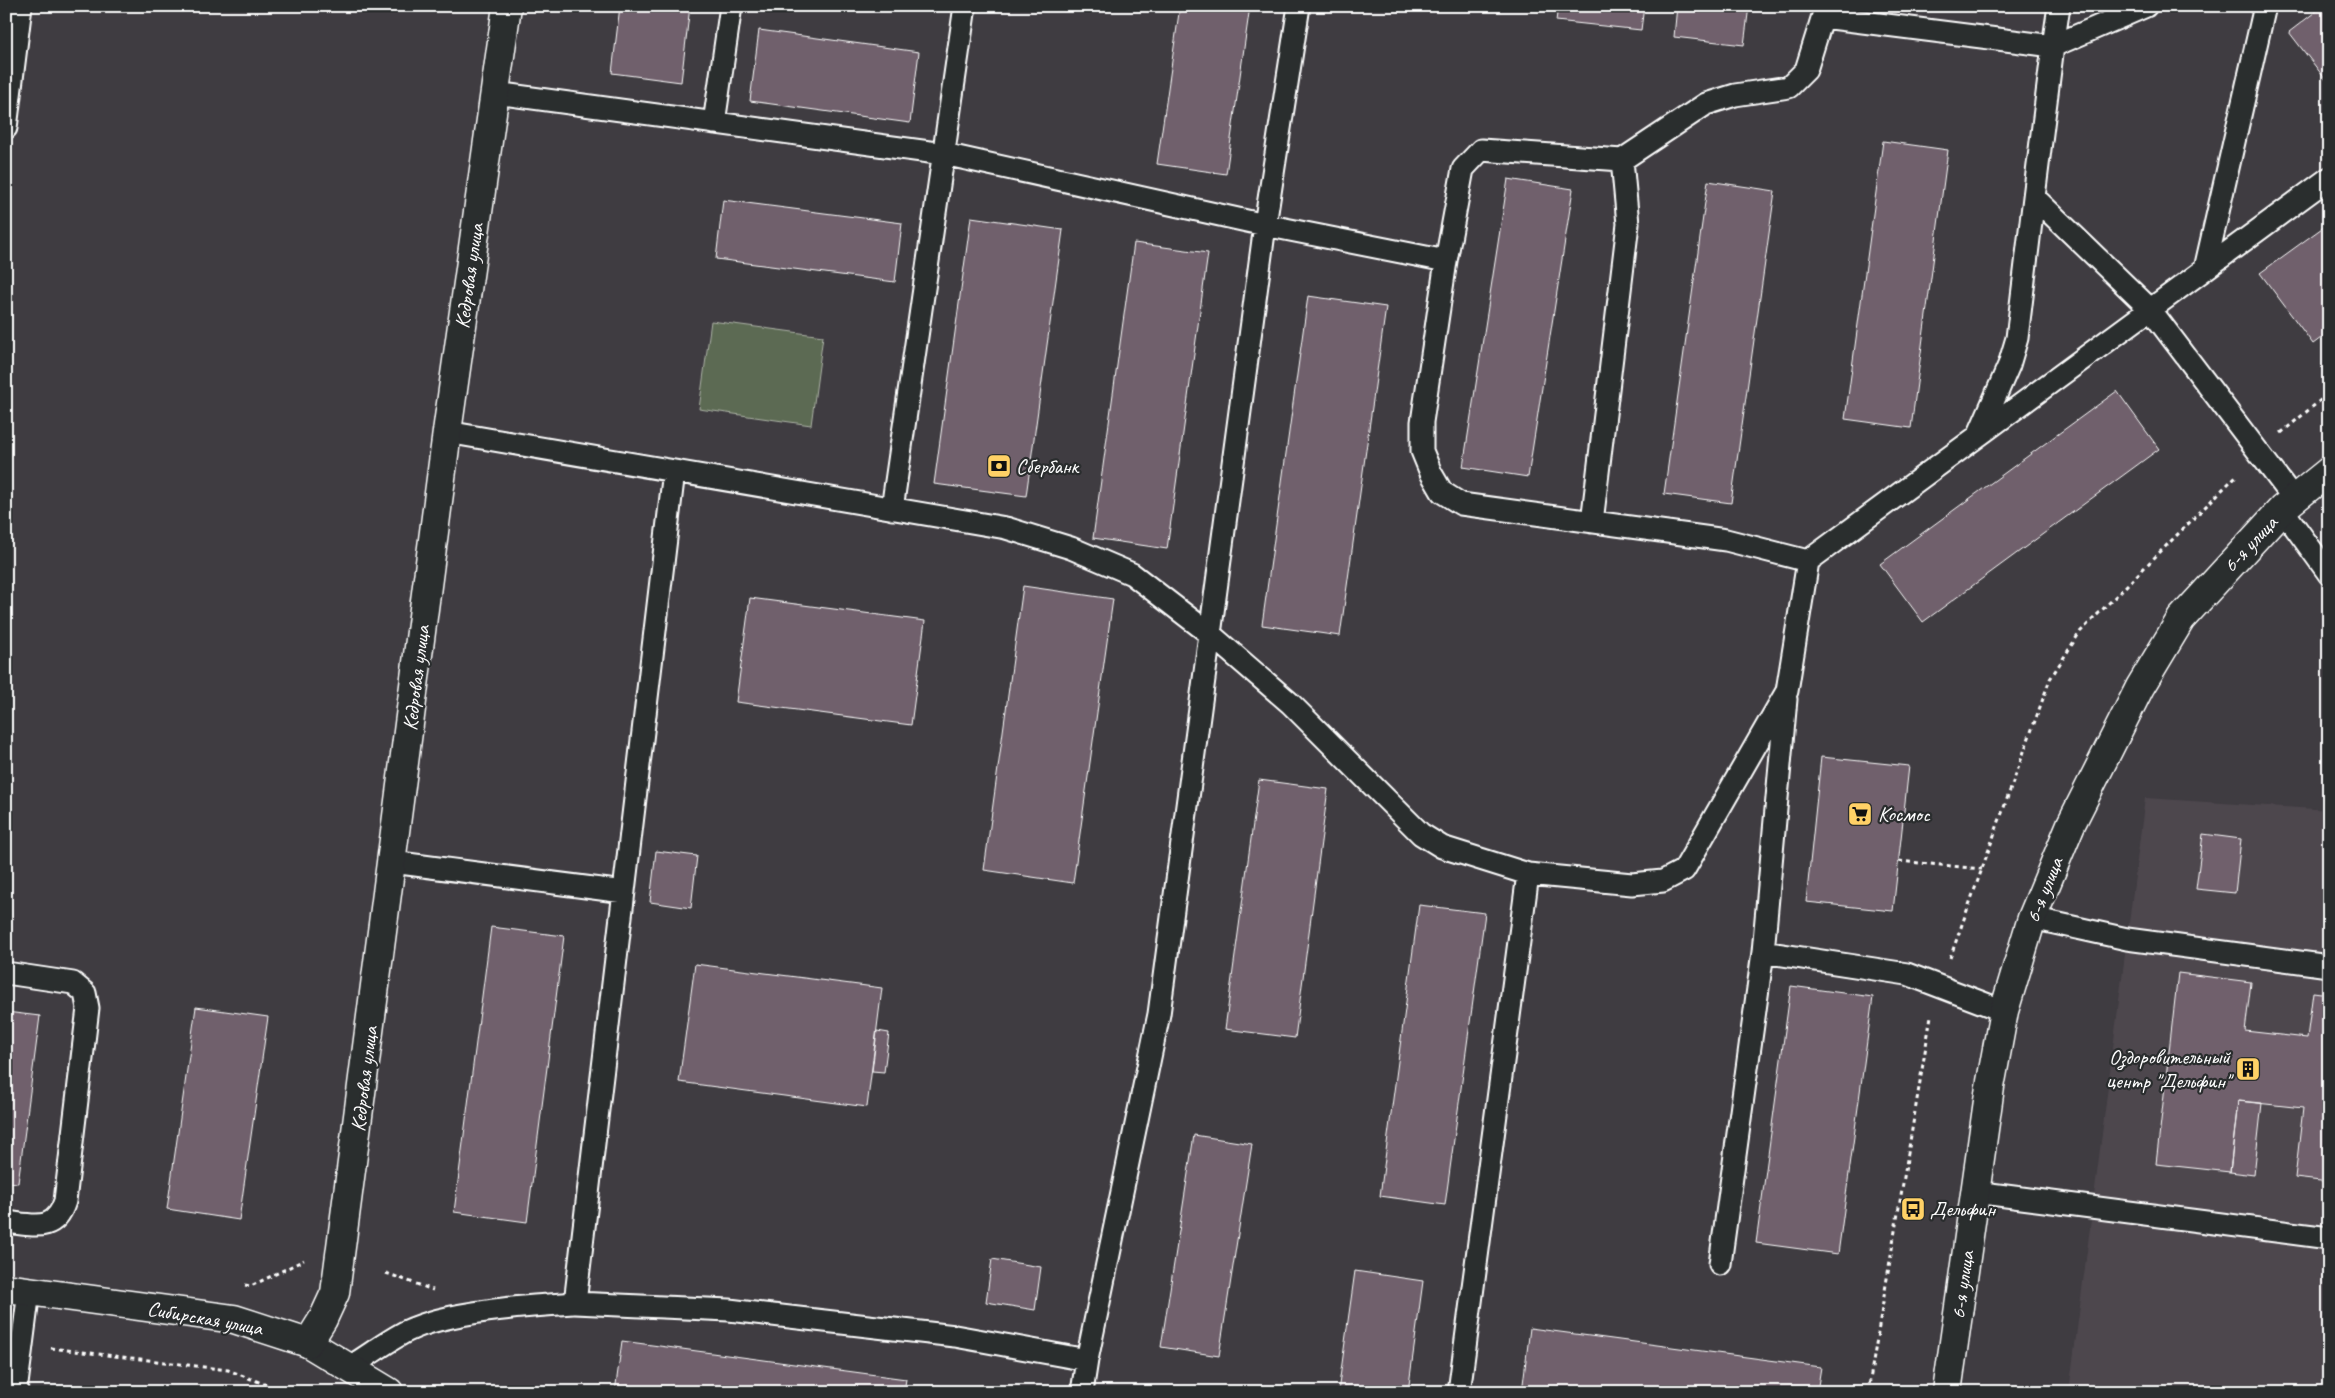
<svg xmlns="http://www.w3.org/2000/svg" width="2335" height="1398" viewBox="0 0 2335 1398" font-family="Caveat,sans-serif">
<rect width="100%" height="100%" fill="#3f3c41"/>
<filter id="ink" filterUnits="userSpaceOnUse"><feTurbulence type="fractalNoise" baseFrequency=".02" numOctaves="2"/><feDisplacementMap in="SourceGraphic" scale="10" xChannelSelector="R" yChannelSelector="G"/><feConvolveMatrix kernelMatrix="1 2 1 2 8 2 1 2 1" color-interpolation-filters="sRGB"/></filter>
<g filter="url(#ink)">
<!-- built -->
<path fill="#4e474e" d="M2145 798 2329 810V1392H2069Z"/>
<!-- green -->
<path fill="#5c6a52" stroke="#aeb4a8" d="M711 321 823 336 811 425 699 409Z"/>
<!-- building -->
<path fill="#70606c" stroke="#fff" d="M620 6H690L681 82 612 73Z
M1180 6H1250L1226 174 1157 164Z
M1558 6H1644L1641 30 1556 21Z
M1677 6H1749L1744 45 1674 37Z
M2323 6H2329V84L2289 32Z
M759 30 919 52 910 123 750 101Z
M1883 141 1948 150 1911 428 1845 419Z
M1508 179 1573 189 1528 477 1463 467Z
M1708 181 1775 191 1731 503 1664 494Z
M723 200 902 223 895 282 716 259Z
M971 217 1063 230 1026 496 934 484Z
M2329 223V332L2313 344 2260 273Z
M1134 243 1208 253 1167 549 1093 538Z
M1308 296 1386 307 1340 636 1262 625Z
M2117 391 2159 449 1923 622 1880 564Z
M1023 586 1113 599 1073 883 984 870Z
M750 598 925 621 911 725 736 702Z
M1821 757 1909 766 1893 911 1806 902Z
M1259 780 1328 789 1295 1038 1225 1029Z
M2203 834 2241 839 2235 893 2196 889Z
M656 851 697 856 691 908 650 902Z
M1419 905 1485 913 1445 1205 1380 1196Z
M491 927 564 936 527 1222 454 1212Z
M695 964 882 988 867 1107 679 1082Z
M2178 973 2251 982 2245 1031 2307 1038 2313 992 2329 994V1182L2295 1178 2303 1108 2238 1101 2230 1172 2156 1164Z
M1791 986 1873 997 1838 1254 1756 1243Z
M196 1007 268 1017 239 1220 167 1209Z
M6 1012 40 1016 18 1183 6 1182Z
M877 1031 889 1033 884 1072 872 1071Z
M2238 1101 2262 1103 2254 1175 2230 1172Z
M1194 1135 1252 1144 1219 1356 1161 1347Z
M992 1259 1041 1267 1035 1310 986 1302Z
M1355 1271 1423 1281 1408 1392H1338Z
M1530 1328 1821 1367 1817 1392H1522Z
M622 1341 906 1379 904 1392H615Z"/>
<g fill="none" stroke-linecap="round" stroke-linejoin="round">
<defs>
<path id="service" d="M1823 17 2053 46 2034 197 2150 309 2294 499
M2053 46 2146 6
M2053 46 2059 6
M495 93 944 154 1265 225 1446 261
M714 123 731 6
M6 128 21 6
M2205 269 2265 6
M447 432 1006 528 1071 548 1132 574 1210 634 1290 703 1421 834 1442 847 1528 874 1632 884 1663 881 1684 870 1787 691 1808 561 2329 178
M1978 436 2009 365 2017 338 2034 197
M892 509 965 6
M2282 509 2329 574
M1592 522 1628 224 1622 160
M1808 561 1726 540 1461 504 1442 492 1431 473 1422 451V422L1446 261 1463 169 1481 150 1622 160 1706 104 1735 95 1789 87 1806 70 1826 6
M392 862 624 892
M2032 918 2127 939 2329 966
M1763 952 1907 974 2004 1011
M6 973 73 983 85 993 88 1008 65 1201C55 1233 34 1225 6 1222
M1975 1192 2329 1238
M1720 1264 1763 952 1786 699
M575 1303 729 1310 955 1336 1087 1360
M348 1368C368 1356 387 1341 407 1331 448 1311 529 1306 575 1303L674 471
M16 1392 29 1291
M1082 1392 1087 1360 1159 1014 1265 225 1299 6
M1459 1392 1528 874"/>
<path id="minor" d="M308 1343 389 1392
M1947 1392 1990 1087 2004 1011 2032 918 2071 824 2140 687 2181 619 2282 509 2329 471"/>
<path id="tertiary" d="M6 1288 234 1319 308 1343 323 1319 335 1293 447 432 507 6"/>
</defs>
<!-- service casing -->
<use href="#service" stroke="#fff" stroke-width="25"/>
<!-- minor casing -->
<use href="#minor" stroke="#fff" stroke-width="31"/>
<!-- tertiary casing -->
<use href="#tertiary" stroke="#fff" stroke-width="31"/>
<!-- path -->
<path stroke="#fff" stroke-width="3" stroke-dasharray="4 4" stroke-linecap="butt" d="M2281 433 2329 393
M1899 861 1982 869
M1950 958 2050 679 2080 632 2237 475
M386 1273 433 1290
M245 1285 251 1286 304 1260
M51 1348 228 1370 285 1392
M1868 1392 1931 1016"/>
<!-- service -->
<use href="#service" stroke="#2a2d2e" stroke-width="21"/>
<!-- minor -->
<use href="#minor" stroke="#2a2d2e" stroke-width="28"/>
<!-- tertiary -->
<use href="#tertiary" stroke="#2a2d2e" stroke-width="28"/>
</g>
</g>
<!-- icons -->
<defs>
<symbol id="bank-square" viewBox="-11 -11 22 22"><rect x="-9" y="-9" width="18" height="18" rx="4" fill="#ffd166" stroke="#2a2d2e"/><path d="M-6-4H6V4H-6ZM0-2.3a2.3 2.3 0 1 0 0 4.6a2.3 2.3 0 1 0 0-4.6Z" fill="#111"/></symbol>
<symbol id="supermarket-square" viewBox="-11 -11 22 22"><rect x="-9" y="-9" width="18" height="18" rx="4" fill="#ffd166" stroke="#2a2d2e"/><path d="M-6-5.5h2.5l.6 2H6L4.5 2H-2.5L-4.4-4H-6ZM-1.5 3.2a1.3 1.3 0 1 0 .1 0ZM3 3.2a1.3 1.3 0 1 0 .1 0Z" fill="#111"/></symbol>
<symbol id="building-square" viewBox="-11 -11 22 22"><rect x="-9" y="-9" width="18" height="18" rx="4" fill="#ffd166" stroke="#2a2d2e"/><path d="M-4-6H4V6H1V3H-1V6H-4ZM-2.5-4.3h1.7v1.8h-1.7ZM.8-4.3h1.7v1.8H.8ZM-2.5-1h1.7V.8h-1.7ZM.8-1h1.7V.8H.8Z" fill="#111"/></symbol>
<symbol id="bus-square" viewBox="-11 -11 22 22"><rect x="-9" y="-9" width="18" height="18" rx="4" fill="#ffd166" stroke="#2a2d2e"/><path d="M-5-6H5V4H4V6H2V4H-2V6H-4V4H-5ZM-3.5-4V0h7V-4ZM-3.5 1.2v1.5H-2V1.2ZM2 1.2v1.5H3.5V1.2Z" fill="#111"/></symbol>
</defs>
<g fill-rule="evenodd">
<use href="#bank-square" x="985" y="452" width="28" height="28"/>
<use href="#supermarket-square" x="1846" y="800" width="28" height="28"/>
<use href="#building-square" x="2234" y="1055" width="28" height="28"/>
<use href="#bus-square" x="1899" y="1195" width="28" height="28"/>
</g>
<g text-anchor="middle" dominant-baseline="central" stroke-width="4.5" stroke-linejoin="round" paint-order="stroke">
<!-- street labels -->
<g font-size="21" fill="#fff" stroke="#2a2d2e">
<text transform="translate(469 276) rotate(-82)">Кедровая улица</text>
<text transform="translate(2250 544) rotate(-47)">6-я улица</text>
<text transform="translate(416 678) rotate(-83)">Кедровая улица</text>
<text transform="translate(2044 890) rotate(-68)">6-я улица</text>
<text transform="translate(364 1079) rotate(-83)">Кедровая улица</text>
<text transform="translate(1962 1285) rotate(-82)">6-я улица</text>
<text transform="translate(205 1318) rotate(10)">Сибирская улица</text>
</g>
<!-- poi labels -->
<g font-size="21" fill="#fff" stroke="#2a2d2e" text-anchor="start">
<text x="1016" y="466">Сбербанк</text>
<text x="1878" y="814">Космос</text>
<text x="2230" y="1057" text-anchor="end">Оздоровительный<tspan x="2230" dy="24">центр "Дельфин"</tspan></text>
<text x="1930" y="1209">Дельфин</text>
</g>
</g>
<!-- margin -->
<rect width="2335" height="1398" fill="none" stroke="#2a2d2e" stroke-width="25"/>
<rect x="12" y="12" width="2310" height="1373" fill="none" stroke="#fff" stroke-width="2" filter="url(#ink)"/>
</svg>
